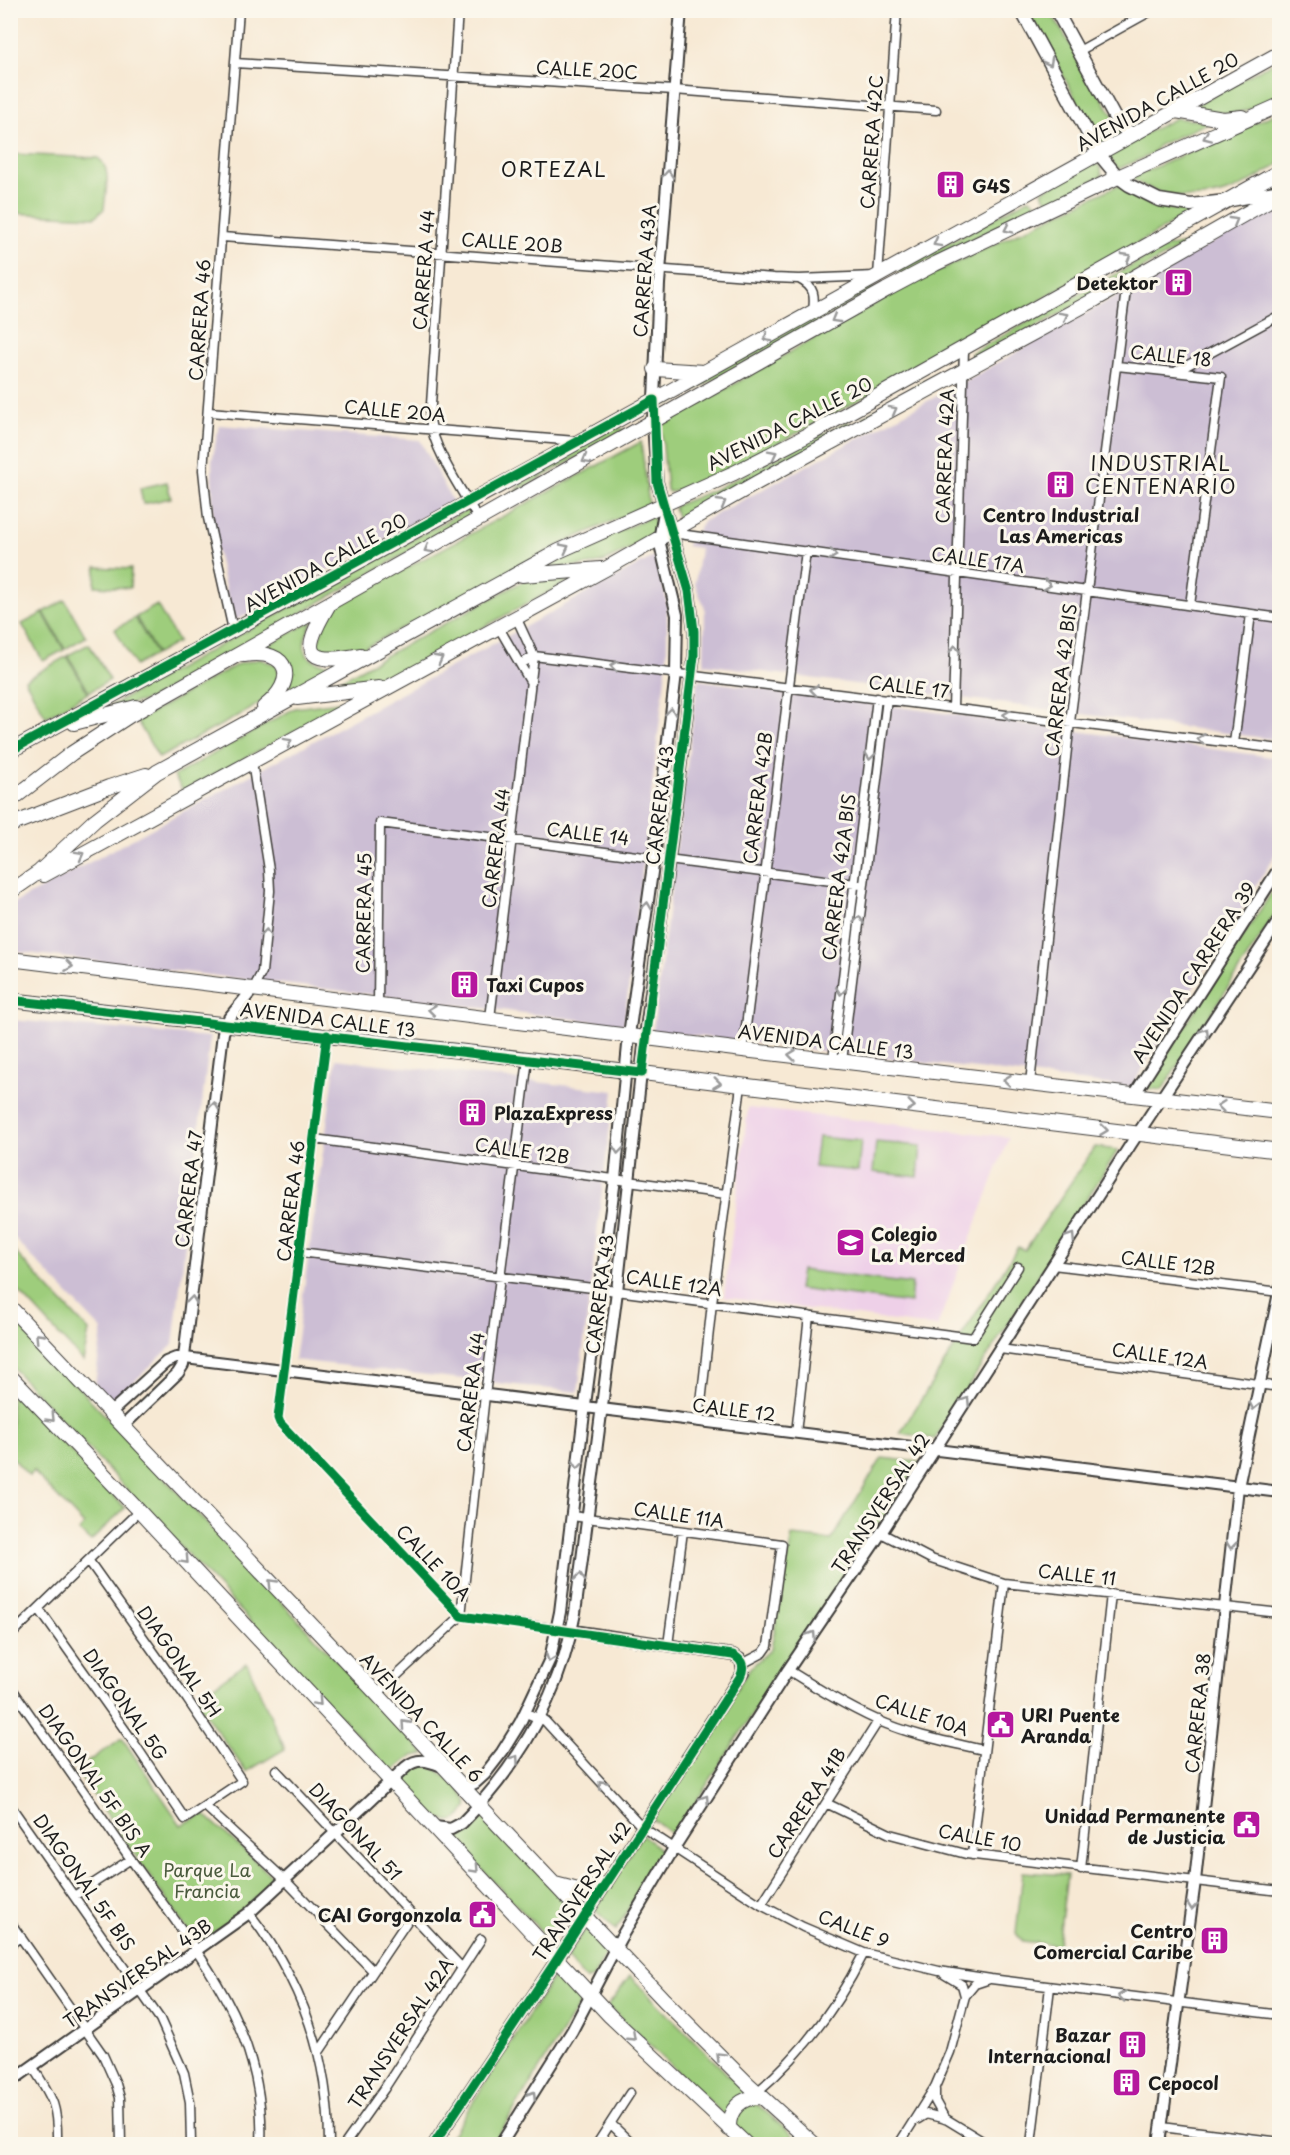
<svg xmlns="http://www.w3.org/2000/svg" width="1290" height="2155" viewBox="0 0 1290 2155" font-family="'Playpen Sans',sans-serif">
<rect width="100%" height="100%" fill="#fbf7ec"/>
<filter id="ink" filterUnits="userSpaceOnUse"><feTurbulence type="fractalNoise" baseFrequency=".0167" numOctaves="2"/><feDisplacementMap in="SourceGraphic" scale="12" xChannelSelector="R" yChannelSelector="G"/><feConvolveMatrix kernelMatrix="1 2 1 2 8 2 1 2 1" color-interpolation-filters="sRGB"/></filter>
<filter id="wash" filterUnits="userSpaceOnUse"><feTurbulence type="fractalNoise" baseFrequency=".008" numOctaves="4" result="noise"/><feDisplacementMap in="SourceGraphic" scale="24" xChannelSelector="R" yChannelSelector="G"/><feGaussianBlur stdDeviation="1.35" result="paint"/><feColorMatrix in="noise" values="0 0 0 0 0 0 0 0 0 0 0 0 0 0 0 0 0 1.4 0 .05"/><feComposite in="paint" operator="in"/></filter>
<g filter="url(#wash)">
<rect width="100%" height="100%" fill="#f7e9d4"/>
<!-- built -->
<path fill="#eed0e8" d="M748 1108 1009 1137 937 1327 724 1297Z"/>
<!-- industrial -->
<path fill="#ccbed4" d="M1279 205V740L704 664 705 608 695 584 700 548 686 546 704 521 980 373Z
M219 425 420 440 453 502 233 622 213 534 212 461Z
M657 555 667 604V660L624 1025 11 951V905Z
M698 680 1279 758V849L1131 1087 653 1031Z
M11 1020 210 1037 173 1345 111 1403 95 1384 102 1330 11 1235Z
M336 1059 614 1091 578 1392 294 1360Z"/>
<!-- green -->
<path fill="#9ecd7b" stroke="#5d744c" stroke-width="1.5" d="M1028 11H1050L1124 134 1102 147Z
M1279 59V97C1248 110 1228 122 1195 105Z
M1279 112V164C1264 173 1247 185 1230 191 1197 203 1160 198 1131 178Z
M1176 118 1210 122 1159 145 1152 154 1118 169 1106 153Z
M11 154 98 158C113 168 105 193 104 209L95 217 11 213Z
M1095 162 1101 168 1102 176 1053 201 1050 202 1044 197 1042 191Z
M1118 185 1152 206 1192 212 1028 307 897 380 743 462 679 491 669 492 667 490 661 426 897 291Z
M1030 198 1035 202V207L1033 210 902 273 896 272Z
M1185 245 974 361 971 353 1168 246Z
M867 287 876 289 670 404V396Z
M955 363 959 370 865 422 863 417Z
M848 421 852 428 683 520 677 517 674 508 677 505 716 489Z
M615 427 626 430 512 494 531 473Z
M641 442 649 505 572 539 364 648 343 656H327L316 646 329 614 336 606Z
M167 482 171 498 143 504 140 488Z
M466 510 469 511 468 518 150 699 99 712Z
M653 516 657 534 606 561 590 565 544 568 571 553Z
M96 567 131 569 130 588 95 586Z
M582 574 378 684 320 691 529 578Z
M65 600 86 637 65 649 44 612Z
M157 605 178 642 157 654 136 617Z
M43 613 64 650 43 661 22 624Z
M135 618 156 654 135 666 115 629Z
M314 620C294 651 306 666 341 665L280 699C291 686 294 678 287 662L261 649Z
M89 644 110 680 89 692 68 655Z
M67 656 88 693 46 717 25 680Z
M259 659 277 665 280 680 265 699 249 710 159 758 137 721 238 664Z
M354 700 183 791 174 776 295 708Z
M1279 881V908L1162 1090 1145 1088Z
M818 1137 861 1141 858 1171 814 1167Z
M876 1142 921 1146 918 1177 873 1172Z
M1095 1147 1118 1150 935 1439 900 1433 1018 1247 1025 1250Z
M11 1248 89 1331 83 1361 11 1283Z
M801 1270 912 1284 910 1303 798 1289Z
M11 1316 425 1754 412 1756 392 1772 11 1366Z
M11 1388 125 1508 91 1541 79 1531 84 1525 33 1471 29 1476 11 1456Z
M882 1458 920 1462 777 1676 674 1836 652 1819 750 1668 771 1649 792 1536 831 1540Z
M247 1663 285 1749 246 1772 195 1699Z
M122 1738 181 1825 204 1814 275 1879 240 1913 197 1944 76 1770Z
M424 1763C441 1771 464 1788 468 1806 464 1812 462 1818 455 1820 438 1827 412 1794 404 1781L412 1766Z
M479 1813 570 1905 549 1939 447 1833C461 1835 469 1822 479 1813Z
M642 1834 662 1852 616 1930 595 1910Z
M1023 1872 1067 1875 1058 1945 1022 1941 1016 1933Z
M586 1929 591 1931 608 1949 593 1978 586 1980 567 1958 578 1939Z
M555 1974 582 2000 493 2144H446Z
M630 1976 746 2093 726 2117 608 2006Z
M751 2103 759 2106 793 2135 789 2144H754L733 2125 737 2109Z"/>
</g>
<g filter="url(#ink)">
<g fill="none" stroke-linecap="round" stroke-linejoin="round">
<defs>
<path id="minor" d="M458 10 430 419C433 450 463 492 479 520
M1278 10 1280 14
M1079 51 1153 10
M235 63 674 90 936 110
M222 237 774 278 799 279 875 276
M878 276 897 10
M799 279C815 287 815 296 813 312
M1117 366 1221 377 1190 605
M1175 372 1280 315
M209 412 576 441
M672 533 1280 618
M497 628 502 633 531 683
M233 630 208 518 203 470 239 10
M521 664 534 656 1280 749
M953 708 964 350
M1234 743 1251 614
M252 762 269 870 270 891 262 972 253 989
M378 1004 380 823 863 885
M490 1018 534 656 516 617
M327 1035 278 1418 280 1423 461 1616 558 1629
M743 1050 806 551
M833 1060 877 698
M842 1061 887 699
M1030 1083 1070 722 1127 282
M314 1139 726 1194
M300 1252 617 1291 973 1338 1018 1267
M1053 1265 1280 1292
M1000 1349 1280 1387
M699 1421 712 1303 741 1086
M796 1433 809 1316
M572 1516 782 1544 768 1646 763 1653 742 1664
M881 1533 931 1559 1004 1583 1280 1613
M39 1609 130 1737 185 1819 242 1781 187 1699 89 1561
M10 1636 139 1511
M668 1645 683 1531
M788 1670C817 1688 846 1706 877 1720 911 1735 948 1742 984 1750
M10 1686C50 1743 90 1801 130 1858 193 1948 267 2027 261 2144
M377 1694 461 1616 485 1395 528 1059
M526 1713 545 1721 642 1827 761 1905 803 1927 864 1953 939 1971 991 1979 1280 2015
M276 1770 462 1968
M826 1803 890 1834 966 1854 1280 1891
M10 1805 160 2019 184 2073 190 2102 191 2144
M205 1806 285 1880 373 1971
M972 1855 1004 1583
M1081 1869 1111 1594
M74 1896 131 1859
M761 1905 879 1720
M249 1913C302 1981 329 2058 329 2144
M10 1922 103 2055 116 2084 120 2098 121 2144
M10 1944 21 1937
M944 1974 962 1985 965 1996
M319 2052 412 1914
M32 2066C53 2099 58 2105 57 2144
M935 2090V2101L945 2119
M757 2092C803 2053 837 2007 864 1953
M918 2119 926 2114 946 2119 987 2144
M611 2124 632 2144
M1162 2127 1280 2142
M345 2144 384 2089 481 1939
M597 2144 630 2093
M899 2144 935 2087 950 2052 965 1996 975 1984 987 1980
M1031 2144 1050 1987"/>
<path id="tertiary" d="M1134 1095 1280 867
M110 1413 166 1362 176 1358H185L1280 1492
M123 1426 178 1373 183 1365 223 1033 229 1018 253 989
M464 1788 475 1783 485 1774 502 1752 520 1723 550 1659 560 1612 586 1397 615 1179 629 1035 654 858 676 673 677 615 659 540 664 512
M435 1827 451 1829 462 1823C519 1765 560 1694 575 1613L617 1291 645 1037 669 860 694 656V631L689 591 657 482 653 422 659 284 681 10
M10 2082 249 1913 406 1767C418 1757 428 1761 442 1766
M434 2144 552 1967 743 1672 741 1660 733 1655 567 1630
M501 2144 572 2031 620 1939 674 1848 788 1670 881 1533 1131 1144 1280 919
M1159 2144 1195 1881 1238 1487 1280 1288"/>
<path id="secondary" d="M1021 10 1099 154 1118 177 1129 185 1159 200 1191 205 1226 201 1280 191
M1056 10 1116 120 1125 130 1134 134"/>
<path id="primary" d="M10 959 743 1050 1280 1112
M10 1000 528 1059 1280 1151
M10 1307 377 1694 485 1811 664 2000 748 2084 814 2144
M10 1376 139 1511 610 2016 746 2144
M555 1884 582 1891 605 1884
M729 2129C728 2109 742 2096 762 2097"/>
<path id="trunk" d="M1176 111 1223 119 1242 117
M655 369 704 372
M522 575 601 569
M328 606C301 652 303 666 360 655
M244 655C291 648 298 681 264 707
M297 698 379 688
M74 723 136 707
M10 751 524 472 1280 53
M10 801 72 753 129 716 886 290 935 264 1118 177 1280 105
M10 825 109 787 146 775
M44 875 607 568 758 482 1096 299 1280 194
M10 892 39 872 95 820 157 772 559 551 734 473 812 433 1280 171"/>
</defs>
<!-- minor casing -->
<use href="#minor" stroke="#3d3b38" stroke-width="11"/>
<!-- tertiary casing -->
<use href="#tertiary" stroke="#3d3b38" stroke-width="14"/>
<!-- secondary casing -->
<use href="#secondary" stroke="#3d3b38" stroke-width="15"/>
<!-- primary casing -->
<use href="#primary" stroke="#3d3b38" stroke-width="16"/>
<!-- trunk casing -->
<use href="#trunk" stroke="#3d3b38" stroke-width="16"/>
<!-- minor -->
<use href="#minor" stroke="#fff" stroke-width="8"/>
<!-- tertiary -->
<use href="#tertiary" stroke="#fff" stroke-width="10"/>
<!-- secondary -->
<use href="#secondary" stroke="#fff" stroke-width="12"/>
<!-- primary -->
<use href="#primary" stroke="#fff" stroke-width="14"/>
<!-- trunk -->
<use href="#trunk" stroke="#fff" stroke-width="14"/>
<defs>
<path id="cycleway" d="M10 751 654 400 657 482 689 591 694 631V656L642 1073 10 1000
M327 1035 278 1418 280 1423 461 1616 733 1655C743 1660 745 1668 740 1677L552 1967 434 2144"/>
</defs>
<!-- cycleway casing -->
<use href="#cycleway" stroke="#fbf7ec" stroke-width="13"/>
<!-- cycleway -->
<use href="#cycleway" stroke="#00873e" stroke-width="9"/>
</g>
<!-- one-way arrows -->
<defs><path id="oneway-chevron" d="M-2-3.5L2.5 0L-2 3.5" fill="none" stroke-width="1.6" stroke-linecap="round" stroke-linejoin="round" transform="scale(1.5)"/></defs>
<g stroke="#999">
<use href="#oneway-chevron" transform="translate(1049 62) rotate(62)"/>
<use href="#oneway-chevron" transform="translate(1207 137) rotate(156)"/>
<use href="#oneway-chevron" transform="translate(668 174) rotate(-85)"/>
<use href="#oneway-chevron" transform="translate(1234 221) rotate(-30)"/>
<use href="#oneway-chevron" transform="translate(1008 229) rotate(155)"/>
<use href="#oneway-chevron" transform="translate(937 243) rotate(151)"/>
<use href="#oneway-chevron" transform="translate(1127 257) rotate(-30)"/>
<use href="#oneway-chevron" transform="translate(1064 316) rotate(-29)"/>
<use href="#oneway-chevron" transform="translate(835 319) rotate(150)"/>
<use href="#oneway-chevron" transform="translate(767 338) rotate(151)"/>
<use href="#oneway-chevron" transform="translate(893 410) rotate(-29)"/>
<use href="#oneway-chevron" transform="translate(773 454) rotate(-27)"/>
<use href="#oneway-chevron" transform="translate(586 460) rotate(151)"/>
<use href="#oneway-chevron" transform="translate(722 503) rotate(-30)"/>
<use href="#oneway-chevron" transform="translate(565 548) rotate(-27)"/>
<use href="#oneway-chevron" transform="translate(428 549) rotate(151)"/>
<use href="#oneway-chevron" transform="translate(833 555) rotate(8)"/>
<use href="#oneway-chevron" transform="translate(1047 585) rotate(8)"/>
<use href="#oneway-chevron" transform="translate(955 649) rotate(-88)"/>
<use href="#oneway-chevron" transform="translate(439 659) rotate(-28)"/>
<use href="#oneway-chevron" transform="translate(614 666) rotate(-173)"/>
<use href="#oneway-chevron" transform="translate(814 690) rotate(-173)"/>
<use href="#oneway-chevron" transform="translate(671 712) rotate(-83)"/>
<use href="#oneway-chevron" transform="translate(1007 715) rotate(-173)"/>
<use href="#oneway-chevron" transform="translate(1201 739) rotate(-173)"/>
<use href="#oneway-chevron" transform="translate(288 742) rotate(-29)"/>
<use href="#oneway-chevron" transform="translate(870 756) rotate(97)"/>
<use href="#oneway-chevron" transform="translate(80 855) rotate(-29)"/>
<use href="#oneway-chevron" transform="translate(647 906) rotate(-82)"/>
<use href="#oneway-chevron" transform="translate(859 920) rotate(-83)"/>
<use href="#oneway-chevron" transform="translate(266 933) rotate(-84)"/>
<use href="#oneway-chevron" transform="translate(69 966) rotate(7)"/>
<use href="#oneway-chevron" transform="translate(841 991) rotate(97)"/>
<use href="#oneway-chevron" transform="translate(432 1010) rotate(-173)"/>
<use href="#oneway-chevron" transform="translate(1205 1032) rotate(-57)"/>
<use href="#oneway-chevron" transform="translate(792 1055) rotate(-173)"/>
<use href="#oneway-chevron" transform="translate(1007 1080) rotate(-173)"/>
<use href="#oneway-chevron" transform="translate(717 1083) rotate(7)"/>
<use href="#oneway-chevron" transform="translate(214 1106) rotate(-83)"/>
<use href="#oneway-chevron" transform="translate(911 1106) rotate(7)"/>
<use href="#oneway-chevron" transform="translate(1221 1106) rotate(-174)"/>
<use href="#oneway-chevron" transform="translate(1104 1130) rotate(7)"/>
<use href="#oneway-chevron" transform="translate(618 1150) rotate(96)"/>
<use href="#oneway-chevron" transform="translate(1071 1237) rotate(-57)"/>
<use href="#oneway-chevron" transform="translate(192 1300) rotate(-83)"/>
<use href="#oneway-chevron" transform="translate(39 1337) rotate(-134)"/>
<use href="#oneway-chevron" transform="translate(966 1401) rotate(-57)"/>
<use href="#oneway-chevron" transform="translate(1254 1406) rotate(102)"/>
<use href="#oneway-chevron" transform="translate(51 1418) rotate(46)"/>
<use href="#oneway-chevron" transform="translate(578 1465) rotate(97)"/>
<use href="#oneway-chevron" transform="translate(1231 1545) rotate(96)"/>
<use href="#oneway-chevron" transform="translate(185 1560) rotate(47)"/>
<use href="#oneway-chevron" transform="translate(580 1577) rotate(-83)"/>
<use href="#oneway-chevron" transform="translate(272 1583) rotate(-134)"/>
<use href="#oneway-chevron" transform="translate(812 1635) rotate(-56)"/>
<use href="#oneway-chevron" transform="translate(550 1658) rotate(109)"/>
<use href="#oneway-chevron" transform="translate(318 1702) rotate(47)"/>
<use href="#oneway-chevron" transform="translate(405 1724) rotate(-132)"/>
<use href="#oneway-chevron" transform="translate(515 1759) rotate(-55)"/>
<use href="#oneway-chevron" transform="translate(602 1784) rotate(-132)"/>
<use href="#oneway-chevron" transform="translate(705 1799) rotate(-57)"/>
<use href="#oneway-chevron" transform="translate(475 1869) rotate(47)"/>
<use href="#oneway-chevron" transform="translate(1192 1906) rotate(97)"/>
<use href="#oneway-chevron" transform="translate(1122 1996) rotate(-173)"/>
<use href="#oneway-chevron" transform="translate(632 2037) rotate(43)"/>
<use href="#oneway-chevron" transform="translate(720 2056) rotate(-135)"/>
<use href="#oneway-chevron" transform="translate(532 2095) rotate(-58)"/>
</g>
</g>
<!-- icons -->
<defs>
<symbol id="building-square" viewBox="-11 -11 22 22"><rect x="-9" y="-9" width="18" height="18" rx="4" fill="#b5179e" stroke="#fbf7ec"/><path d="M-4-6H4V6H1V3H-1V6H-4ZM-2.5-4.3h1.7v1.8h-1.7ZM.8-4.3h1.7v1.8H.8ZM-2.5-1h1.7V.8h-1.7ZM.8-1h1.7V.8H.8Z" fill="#fff"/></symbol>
<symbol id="school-square" viewBox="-11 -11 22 22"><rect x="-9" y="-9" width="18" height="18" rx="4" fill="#b5179e" stroke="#fbf7ec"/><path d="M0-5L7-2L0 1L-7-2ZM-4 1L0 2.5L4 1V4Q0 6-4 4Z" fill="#fff"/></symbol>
<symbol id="civic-square" viewBox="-11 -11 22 22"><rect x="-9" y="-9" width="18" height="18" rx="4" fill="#b5179e" stroke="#fbf7ec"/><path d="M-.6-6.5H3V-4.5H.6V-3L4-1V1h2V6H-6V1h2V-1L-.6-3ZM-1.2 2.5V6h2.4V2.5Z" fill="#fff"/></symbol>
</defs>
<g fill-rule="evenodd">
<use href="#building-square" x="934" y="168" width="33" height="33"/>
<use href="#building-square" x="1162" y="266" width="33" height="33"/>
<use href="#building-square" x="1044" y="468" width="33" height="33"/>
<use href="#building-square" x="448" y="968" width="33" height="33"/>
<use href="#building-square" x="456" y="1096" width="33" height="33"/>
<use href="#school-square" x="834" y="1226" width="33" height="33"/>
<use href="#civic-square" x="984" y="1708" width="33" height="33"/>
<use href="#civic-square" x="1230" y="1808" width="33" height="33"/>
<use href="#civic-square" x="466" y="1898" width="33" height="33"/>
<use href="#building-square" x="1198" y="1924" width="33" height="33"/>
<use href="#building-square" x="1116" y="2028" width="33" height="33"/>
<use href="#building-square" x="1110" y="2066" width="33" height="33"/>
</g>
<g text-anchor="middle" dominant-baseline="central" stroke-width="6" stroke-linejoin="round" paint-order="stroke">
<!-- street labels -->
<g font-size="18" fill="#1c1c1c" stroke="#fbf7ec">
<text transform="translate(587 69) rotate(3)">CALLE 20C</text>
<text transform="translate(1157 101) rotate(-29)">AVENIDA CALLE 20</text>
<text transform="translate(871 142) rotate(-86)">CARRERA 42C</text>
<text transform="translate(512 242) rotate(4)">CALLE 20B</text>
<text transform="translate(423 270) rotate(-86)">CARRERA 44</text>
<text transform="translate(644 271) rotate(-86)">CARRERA 43A</text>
<text transform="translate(199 320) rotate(-86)">CARRERA 46</text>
<text transform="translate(1171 355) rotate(6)">CALLE 18</text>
<text transform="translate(395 410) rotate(5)">CALLE 20A</text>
<text transform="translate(789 423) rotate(-27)">AVENIDA CALLE 20</text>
<text transform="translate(944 456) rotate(-88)">CARRERA 42A</text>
<text transform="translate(978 559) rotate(8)">CALLE 17A</text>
<text transform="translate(325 562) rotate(-29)">AVENIDA CALLE 20</text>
<text transform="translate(1060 680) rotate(-83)">CARRERA 42 BIS</text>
<text transform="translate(909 686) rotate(7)">CALLE 17</text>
<text transform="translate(757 798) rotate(-83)">CARRERA 42B</text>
<text transform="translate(659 805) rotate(-83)">CARRERA 43</text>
<text transform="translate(588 833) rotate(7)">CALLE 14</text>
<text transform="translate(495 848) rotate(-83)">CARRERA 44</text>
<text transform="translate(838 877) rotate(-83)">CARRERA 42A BIS</text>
<text transform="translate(363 913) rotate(-89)">CARRERA 45</text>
<text transform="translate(1193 972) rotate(-57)">AVENIDA CARRERA 39</text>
<text transform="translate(328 1019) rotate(7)">AVENIDA CALLE 13</text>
<text transform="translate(826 1041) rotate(7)">AVENIDA CALLE 13</text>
<text transform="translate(522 1150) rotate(8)">CALLE 12B</text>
<text transform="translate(188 1189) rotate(-83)">CARRERA 47</text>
<text transform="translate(290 1201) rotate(-83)">CARRERA 46</text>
<text transform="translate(1168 1262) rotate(7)">CALLE 12B</text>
<text transform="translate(674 1282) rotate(8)">CALLE 12A</text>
<text transform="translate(599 1294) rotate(-83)">CARRERA 43</text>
<text transform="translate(1160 1355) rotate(8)">CALLE 12A</text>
<text transform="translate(470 1392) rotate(-83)">CARRERA 44</text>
<text transform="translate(734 1409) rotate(7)">CALLE 12</text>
<text transform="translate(880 1503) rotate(-57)">TRANSVERSAL 42</text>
<text transform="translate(679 1514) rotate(8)">CALLE 11A</text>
<text transform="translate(434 1562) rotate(46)">CALLE 10A</text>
<text transform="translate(1077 1574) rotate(6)">CALLE 11</text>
<text transform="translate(180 1661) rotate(55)">DIAGONAL 5H</text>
<text transform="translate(126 1704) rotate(55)">DIAGONAL 5G</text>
<text transform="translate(1197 1713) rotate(-84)">CARRERA 38</text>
<text transform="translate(922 1714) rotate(18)">CALLE 10A</text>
<text transform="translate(422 1717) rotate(47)">AVENIDA CALLE 6</text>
<text transform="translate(96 1780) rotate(55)">DIAGONAL 5F BIS A</text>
<text transform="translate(806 1803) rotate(-57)">CARRERA 41B</text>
<text transform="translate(356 1831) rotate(47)">DIAGONAL 51</text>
<text transform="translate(980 1837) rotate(10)">CALLE 10</text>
<text transform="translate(85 1882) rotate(55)">DIAGONAL 5F BIS</text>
<text transform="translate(581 1891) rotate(-57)">TRANSVERSAL 42</text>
<text transform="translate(854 1928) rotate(21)">CALLE 9</text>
<text transform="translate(137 1973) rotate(-35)">TRANSVERSAL 43B</text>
<text transform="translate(400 2033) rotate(-57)">TRANSVERSAL 42A</text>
</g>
<!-- poi labels -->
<g font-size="18" font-weight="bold" fill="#1c1c1c" stroke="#fbf7ec" text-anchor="start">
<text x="972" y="185">G4S</text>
<text x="1158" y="282" text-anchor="end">Detektor</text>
<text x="1061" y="514" text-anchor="middle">Centro Industrial<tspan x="1061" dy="21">Las Americas</tspan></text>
<text x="486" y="984">Taxi Cupos</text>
<text x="494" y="1112">PlazaExpress</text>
<text x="871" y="1233">Colegio<tspan x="871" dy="21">La Merced</tspan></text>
<text x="1021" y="1714">URI Puente<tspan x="1021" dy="21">Aranda</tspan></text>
<text x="1225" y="1815" text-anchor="end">Unidad Permanente<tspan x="1225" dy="21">de Justicia</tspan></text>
<text x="462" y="1914" text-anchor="end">CAI Gorgonzola</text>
<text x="1193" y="1930" text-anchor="end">Centro<tspan x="1193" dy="21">Comercial Caribe</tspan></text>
<text x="1111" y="2034" text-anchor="end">Bazar<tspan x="1111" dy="21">Internacional</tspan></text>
<text x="1148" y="2082">Cepocol</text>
</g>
<!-- park labels -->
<g font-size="18" fill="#4a5a3d" stroke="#fbf7ec">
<text x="207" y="1869">Parque La<tspan x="207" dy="21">Francia</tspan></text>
</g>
<!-- neighbourhood labels -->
<g font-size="20" letter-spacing="1.5" fill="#1c1c1c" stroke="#fbf7ec">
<text x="554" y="169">ORTEZAL</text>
<text x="1161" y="463">INDUSTRIAL<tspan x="1161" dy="23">CENTENARIO</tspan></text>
</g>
</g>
<!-- margin -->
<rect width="1290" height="2155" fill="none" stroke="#fbf7ec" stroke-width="36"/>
</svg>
